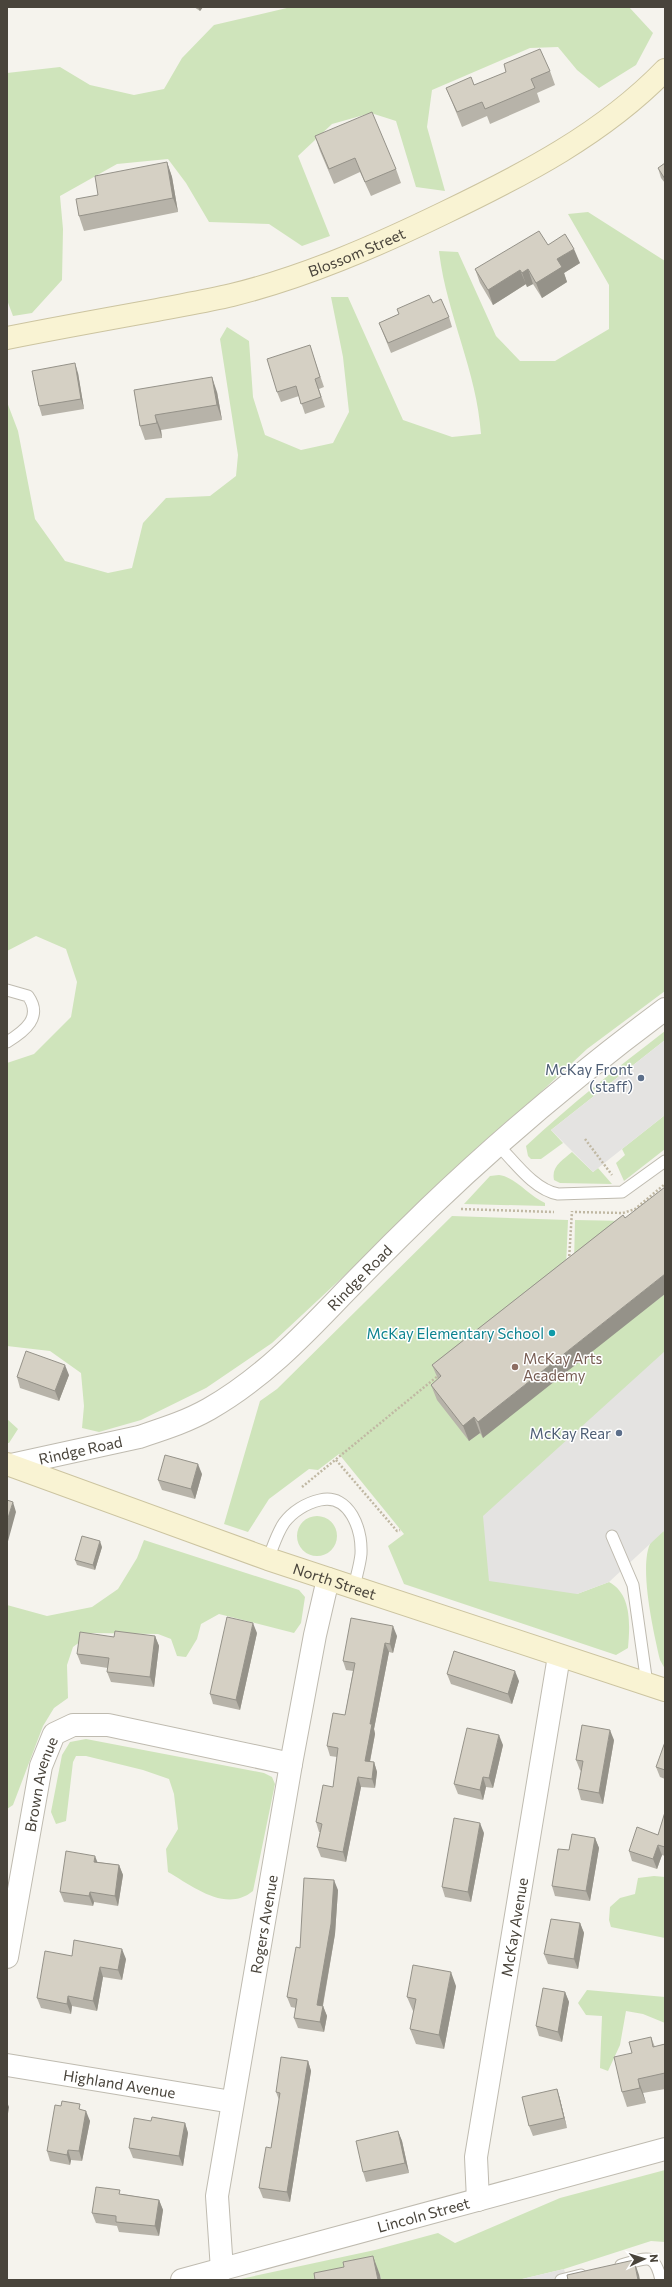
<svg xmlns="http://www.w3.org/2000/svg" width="672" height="2287" viewBox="0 0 672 2287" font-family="Commissioner,sans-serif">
<rect width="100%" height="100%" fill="#f5f3ed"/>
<!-- green -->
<path fill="#cfe4bb" d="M291 7H629L653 33 636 65 599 88 577 70 558 47 530 48 432 90 427 127 445 191 416 187 396 121 371 113 332 124 298 156 330 236 302 246 269 224 209 222 186 183 168 159 117 164 60 196 63 229 62 280 32 313 13 316 7 300V73L60 67 90 85 134 95 164 89 182 58 214 25Z
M588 212 665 261V991L587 1049 272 1343 206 1388 141 1420 99 1432 82 1428 84 1406 81 1373 50 1351 7 1346V1063L34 1054 71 1017 77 982 66 949 36 936 7 951V402L18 431 35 519 65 561 108 573 132 568 143 523 166 498 210 496 236 476 238 455 220 339 227 327 249 341 253 397 265 435 301 450 333 443 349 412 343 357 331 297H348L403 420 452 437 481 434C477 371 446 313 439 251L458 252 496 336 520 361H555L609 329V285L568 214Z
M665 1031V1040L551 1130 563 1143 541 1159H531L528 1156 526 1146C570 1105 617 1068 665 1031Z
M665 1115V1149L624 1181 616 1163 625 1155 622 1149Z
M572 1152 593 1172 598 1168 612 1184 560 1183 554 1180C551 1166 563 1160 572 1152Z
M499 1175C515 1177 528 1195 545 1203V1206L464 1204 490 1176Z
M452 1216 568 1220 566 1267 469 1441 665 1294V1351L577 1594 609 1582C632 1594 630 1625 628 1648L616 1655 404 1584 388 1546 404 1534 339 1454 318 1470 309 1469 269 1499 248 1532 224 1524 260 1401 277 1389Z
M575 1220 628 1221 574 1264Z
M7 1419 18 1429 9 1443H7Z
M297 1536a20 20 0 1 1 40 0a20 20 0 1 1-40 0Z
M665 1530V1669L660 1660C654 1634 638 1565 651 1542 654 1538 661 1533 665 1530Z
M144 1540 299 1590 305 1597 301 1623 294 1633 219 1614 201 1624 197 1639 186 1657 177 1656 171 1639 158 1634 92 1633 73 1647 67 1665 68 1698 54 1708 43 1726 13 1805 7 1809V1605L47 1616 92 1607 118 1589 137 1558Z
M86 1739 264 1773 272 1777 275 1784 253 1891C226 1913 194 1887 168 1872L166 1849 178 1829 174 1794 169 1779 143 1770 86 1756H76L73 1762 66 1821 56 1824 51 1812 62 1755 70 1742Z
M654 1876 665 1877V1938L611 1927 609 1920 610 1907 620 1898 635 1894 638 1878Z
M587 1990 665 1997V2023L643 2014 626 2011 620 2045 608 2071 600 2068 602 2016 586 2015 578 2003Z
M665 2170V2242L651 2241 564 2269 518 2280H381L380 2275 353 2280H236L375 2250 438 2233 455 2243 560 2198Z"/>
<!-- parking -->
<path fill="#e4e3e1" d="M665 1040V1115L593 1172 551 1130Z
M665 1351V1530L609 1582 577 1594 489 1581 483 1516Z
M564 2269 567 2280H518Z"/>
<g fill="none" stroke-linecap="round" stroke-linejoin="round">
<defs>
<path id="lane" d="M7 990 28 996C43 1017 25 1031 7 1042
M497 1144C514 1161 534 1190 558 1194L622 1192 665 1161
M612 1536 633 1585 647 1684
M268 1559C273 1547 277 1533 284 1523 292 1512 306 1503 320 1500 350 1493 362 1530 361 1554 360 1565 356 1577 354 1587
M621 2265C646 2259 654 2250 661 2280
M561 2280 581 2275"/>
<g id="street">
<path id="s1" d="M11 1465 139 1437C163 1429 186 1422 209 1409 260 1380 301 1338 341 1296 370 1266 399 1237 429 1208 503 1137 582 1071 665 1009"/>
<path id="s2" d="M7 1957 41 1766 54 1734 73 1725H108L291 1764"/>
<path id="s3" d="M7 2065 232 2102"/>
<path id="s4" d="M478 2200 476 2157 559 1656"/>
<path id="s5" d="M222 2270 217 2196 291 1764 315 1635 328 1579"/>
<path id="s6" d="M182 2280 665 2149"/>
</g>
<g id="secondary">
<path id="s7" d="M7 338C57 328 107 319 157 310 182 305 207 301 232 295 305 277 376 246 444 213 523 175 603 134 665 70"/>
<path id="s8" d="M7 1464 268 1559 665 1690"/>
</g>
</defs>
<!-- lane casing -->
<use href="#lane" stroke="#bfbbb0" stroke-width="13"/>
<!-- street casing -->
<use href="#street" stroke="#bfbbb0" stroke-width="24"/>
<!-- secondary casing -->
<use href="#secondary" stroke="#ccc4a0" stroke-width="24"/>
<!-- path -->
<path stroke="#c0b8a3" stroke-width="2.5" stroke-dasharray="2 2" stroke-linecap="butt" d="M585 1139 612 1175
M461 1209 554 1212
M575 1212 623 1213 635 1209 665 1184
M569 1260 572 1211
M336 1460 397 1531 400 1530
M302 1487 439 1375"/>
<!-- lane -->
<use href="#lane" stroke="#fff" stroke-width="11"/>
<!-- street -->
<use href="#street" stroke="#fff" stroke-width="22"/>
<!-- secondary -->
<use href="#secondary" stroke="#f9f3d3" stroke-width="22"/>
</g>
<!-- wall -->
<path fill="#b7b3a9" d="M194 7H203L200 11Z
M550 71 555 85 537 93 540 102 490 124 487 116 462 127 452 102 446 88 474 85Z
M315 136 396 169 401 183 371 196 360 172 334 184 320 151Z
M167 162 172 177 178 212 84 231 79 216 98 195Z
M665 163V183L661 178 658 168Z
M548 245 580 263 564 273 567 282 542 298 533 284 527 287 526 284 493 305 480 283 475 269Z
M433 303 449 317 452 327 391 353 379 323 399 314Z
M313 355 324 387 319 389 325 407 305 414 299 396 281 402 277 392Z
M78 373 84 409 42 416 39 406Z
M134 390 217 392 222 420 161 430 162 438 145 440 140 426Z
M623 1215 483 1438 480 1433 469 1441 437 1400 431 1385 438 1379 432 1365Z
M69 1375 59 1401 20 1388 17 1377Z
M202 1474 195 1499 162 1490 158 1480Z
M102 1547 95 1570 77 1565 75 1560Z
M257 1633 240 1710 213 1704 210 1694Z
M155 1636 159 1646 154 1687 111 1682 107 1672 108 1668 81 1664 77 1654 114 1637Z
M397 1636 393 1653 389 1652 374 1729 375 1734 370 1762H374L377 1772 375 1788 361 1787 346 1862 321 1857 317 1847 320 1832H319L316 1822 333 1787 337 1757 330 1756 327 1746 345 1715 353 1671 346 1670 343 1661Z
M447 1674 519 1681 512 1704 451 1684Z
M614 1740 603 1804 581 1800 578 1789 581 1771 580 1770 576 1760Z
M665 1742V1779L660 1777 656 1767Z
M503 1745 493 1788 486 1787 483 1800 458 1794 454 1784Z
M665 1812V1856L662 1855 657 1869 632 1861 629 1851 658 1835Z
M484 1833 471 1902 445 1897 442 1887Z
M595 1838 599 1848 590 1901 555 1896 552 1886 569 1850Z
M98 1862 119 1865 123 1875 118 1906 94 1902 93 1906 64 1902 60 1892Z
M338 1890 335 1934 323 2006 327 2016 324 2032 298 2028 294 2018 296 2008 291 2007 287 1997 300 1948Z
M580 1923 584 1933 578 1969 548 1964 544 1954Z
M72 1956 126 1959 122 1980 103 1977 97 2011 72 2006 71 2014 41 2008 37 1998Z
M456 1986 444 2049 416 2044 410 2029 414 2011H413L407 1997Z
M565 1992 569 2002 562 2042 539 2036 536 2026Z
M651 2037 655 2047 665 2044V2089L643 2093 646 2103 627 2107 622 2092 632 2053Z
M308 2061 311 2071 290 2202 263 2198 259 2188 271 2148 279 2100 276 2092Z
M557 2089 560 2099 567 2128 533 2136 529 2126Z
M82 2110 90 2121 82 2161 71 2160 70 2165 50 2161 47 2151Z
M151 2121 185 2123 188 2133 183 2166 133 2158 129 2148Z
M398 2131 402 2141 409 2173 366 2182 363 2172Z
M122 2194 159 2200 163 2210 159 2236 119 2232 117 2226 96 2223 92 2213Z"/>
<!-- shaded-wall -->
<path fill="#959289" d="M198 7H203L200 11Z
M167 162 172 177 178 212 173 198Z
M574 249 580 263 564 273 567 282 542 298 536 283 557 259Z
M528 269 533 284 527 287 522 273Z
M520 270 526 284 493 305 488 290Z
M75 363 78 373 84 409 81 399Z
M212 377 217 392 222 420 217 405Z
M155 415 161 430 162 438 157 423Z
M665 1274V1294L483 1438 478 1422Z
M65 1365 69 1375 59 1401 55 1391Z
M474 1417 480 1433 469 1441 463 1426Z
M198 1464 202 1474 195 1499 191 1489Z
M13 1502 16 1512 7 1545V1521Z
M100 1541 102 1547 95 1570 93 1565Z
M253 1623 257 1633 240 1710 236 1700Z
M393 1626 397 1636 393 1653 390 1644Z
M155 1636 159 1646 154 1687 150 1677Z
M385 1643 389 1652 374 1729 375 1734 368 1771 365 1761 370 1724Z
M515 1671 519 1681 512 1704 508 1694Z
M610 1730 614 1740 603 1804 599 1793Z
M499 1735 503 1745 493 1788 489 1778Z
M374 1762 377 1772 375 1788 372 1779Z
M358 1777 361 1787 346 1862 343 1852Z
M483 1777 486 1787 483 1800 480 1790Z
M480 1823 484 1833 471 1902 468 1892Z
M595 1838 599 1848 590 1901 586 1891Z
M658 1845 662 1855 657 1869 653 1859Z
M95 1856 99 1866 94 1862Z
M119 1865 123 1875 118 1906 115 1896Z
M334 1880 338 1890 335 1934 321 2015 317 2005Z
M90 1892 94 1902 93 1906 89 1896Z
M580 1923 584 1933 578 1969 574 1959Z
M122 1949 126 1959 122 1980 118 1970Z
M100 1967 103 1977 97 2011 93 2001Z
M451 1972 456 1986 444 2049 439 2035Z
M565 1992 569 2002 562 2042 558 2032Z
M68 1996 72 2006 71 2014 67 2004Z
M323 2006 327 2016 324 2032 320 2022Z
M308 2061 311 2071 290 2202 287 2192Z
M638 2079 643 2093 646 2103 640 2088Z
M557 2089 560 2099 567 2128 564 2118Z
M7 2102 9 2107 7 2120Z
M86 2111 90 2121 82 2161 79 2151Z
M185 2123 188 2133 183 2166 179 2156Z
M398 2131 402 2141 409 2173 405 2163Z
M68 2150 71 2160 70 2165 67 2155Z
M159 2200 163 2210 159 2236 155 2226Z
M373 2256 380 2275 381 2280H378Z
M634 2260 639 2275 640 2280H638Z"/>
<!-- building -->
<path fill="#d5d0c4" stroke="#959289" d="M540 49 550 71 531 79 535 88 485 109 482 102 457 112 446 88 471 77 474 85 506 72 504 64Z
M372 112 396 169 365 182 355 158 329 169 315 136Z
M167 162 173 198 79 216 76 199 98 195 95 176Z
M665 163V179L658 168Z
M539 231 548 245 565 234 574 249 557 259 562 267 536 283 528 269 522 273 520 270 488 290 475 269Z
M429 295 433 303 441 299 449 317 388 343 379 323 399 314 397 309Z
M310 345 320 377 315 379 321 397 301 404 296 386 277 392 267 359Z
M75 363 81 399 39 406 32 371Z
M212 377 217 405 155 415 157 423 140 426 134 390Z
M665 1187V1274L478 1422 474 1417 463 1426 431 1385 441 1376 432 1365 623 1215 625 1218Z
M26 1351 65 1365 55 1391 17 1377Z
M165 1455 198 1464 191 1489 158 1480Z
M7 1500 13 1502 7 1521Z
M82 1536 100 1541 93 1565 75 1560Z
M227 1617 253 1623 236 1700 210 1694Z
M351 1618 393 1626 390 1644 385 1643 370 1724H372L365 1761 374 1762 372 1779 358 1777 343 1852 317 1847 322 1824 316 1822 323 1785 333 1787 338 1748 327 1746 333 1713 345 1715 355 1663 343 1661Z
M115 1631 155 1636 150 1677 107 1672 109 1658 77 1654 80 1632 114 1637Z
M454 1651 515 1671 508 1694 447 1674Z
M582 1725 610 1730 599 1793 578 1789 583 1761 576 1760Z
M467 1728 499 1735 489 1778 483 1777 480 1790 454 1784Z
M665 1742V1770L656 1767Z
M665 1812V1847L658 1845 653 1859 629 1851 637 1827 658 1835Z
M454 1818 480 1823 468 1892 442 1887Z
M572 1834 595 1838 586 1891 552 1886 558 1849 569 1850Z
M66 1851 95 1856 94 1862 119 1865 115 1896 90 1892 89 1896 60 1892Z
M304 1878 334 1880 331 1924 317 2005 323 2006 320 2022 294 2018 297 1999 287 1997 296 1947 300 1948Z
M551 1919 580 1923 574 1959 544 1954Z
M74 1940 122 1949 118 1970 100 1967 93 2001 68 1996 67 2004 37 1998 45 1951 72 1956Z
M413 1965 451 1972 439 2035 410 2029 416 1999 407 1997Z
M543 1988 565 1992 558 2032 536 2026Z
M651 2037 653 2047 665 2044V2073L638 2079 640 2088 622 2092 614 2057 632 2053 629 2042Z
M281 2057 308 2061 287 2192 259 2188 266 2147 271 2148 280 2093 276 2092Z
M557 2089 564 2118 529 2126 522 2097Z
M62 2101 80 2104 79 2109 86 2111 79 2151 68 2150 67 2155 47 2151 55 2105 61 2106Z
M152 2117 185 2123 179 2156 129 2148 134 2118 151 2121Z
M398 2131 405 2163 363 2172 356 2141Z
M96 2187 120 2190 119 2194 159 2200 155 2226 116 2222V2216L92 2213Z
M373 2256 378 2280H315L314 2273 344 2267 343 2262Z
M634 2260 638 2280H568L567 2275Z"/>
<!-- markers -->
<g fill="#5c6f8a" stroke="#fff" stroke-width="1.5">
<circle cx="641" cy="1078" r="4"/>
<circle cx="619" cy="1433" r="4"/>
</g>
<circle fill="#0f9aa8" stroke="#fff" stroke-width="1.5" cx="552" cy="1333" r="4"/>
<circle fill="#8d6e63" stroke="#fff" stroke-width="1.5" cx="515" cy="1367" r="4"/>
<g text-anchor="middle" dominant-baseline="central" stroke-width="3" stroke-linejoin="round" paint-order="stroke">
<!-- street labels -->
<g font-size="15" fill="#49443b" stroke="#fff">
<text stroke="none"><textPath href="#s7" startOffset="361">Blossom Street</textPath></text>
<text stroke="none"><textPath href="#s1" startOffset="407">Rindge Road</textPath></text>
<text stroke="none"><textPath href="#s1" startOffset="71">Rindge Road</textPath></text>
<text stroke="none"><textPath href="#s8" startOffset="348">North Street</textPath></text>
<text stroke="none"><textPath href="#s2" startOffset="176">Brown Avenue</textPath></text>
<text stroke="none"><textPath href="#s5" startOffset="350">Rogers Avenue</textPath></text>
<text stroke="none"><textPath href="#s4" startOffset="276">McKay Avenue</textPath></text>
<text stroke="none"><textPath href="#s3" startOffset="114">Highland Avenue</textPath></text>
<text stroke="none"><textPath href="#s6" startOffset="250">Lincoln Street</textPath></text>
</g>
<!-- service labels -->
<g font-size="15" fill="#4e5e75" stroke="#fff" text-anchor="end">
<text x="633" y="1069">McKay Front<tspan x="633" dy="17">(staff)</tspan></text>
<text x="611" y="1433">McKay Rear</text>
</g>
<!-- culture labels -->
<g font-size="15" fill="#0d838f" stroke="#fff" text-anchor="end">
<text x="544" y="1333">McKay Elementary School</text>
</g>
<!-- education labels -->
<g font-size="15" fill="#785e54" stroke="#fff" text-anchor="start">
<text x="523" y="1358">McKay Arts<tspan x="523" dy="17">Academy</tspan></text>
</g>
</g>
<!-- border -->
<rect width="672" height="2287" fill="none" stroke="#49443b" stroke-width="16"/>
<!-- north arrow -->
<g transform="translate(644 2259) rotate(86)" stroke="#ffffff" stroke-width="3" paint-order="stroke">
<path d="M0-3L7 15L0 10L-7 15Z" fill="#49443b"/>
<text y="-6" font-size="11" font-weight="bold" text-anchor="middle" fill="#49443b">N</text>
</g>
</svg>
